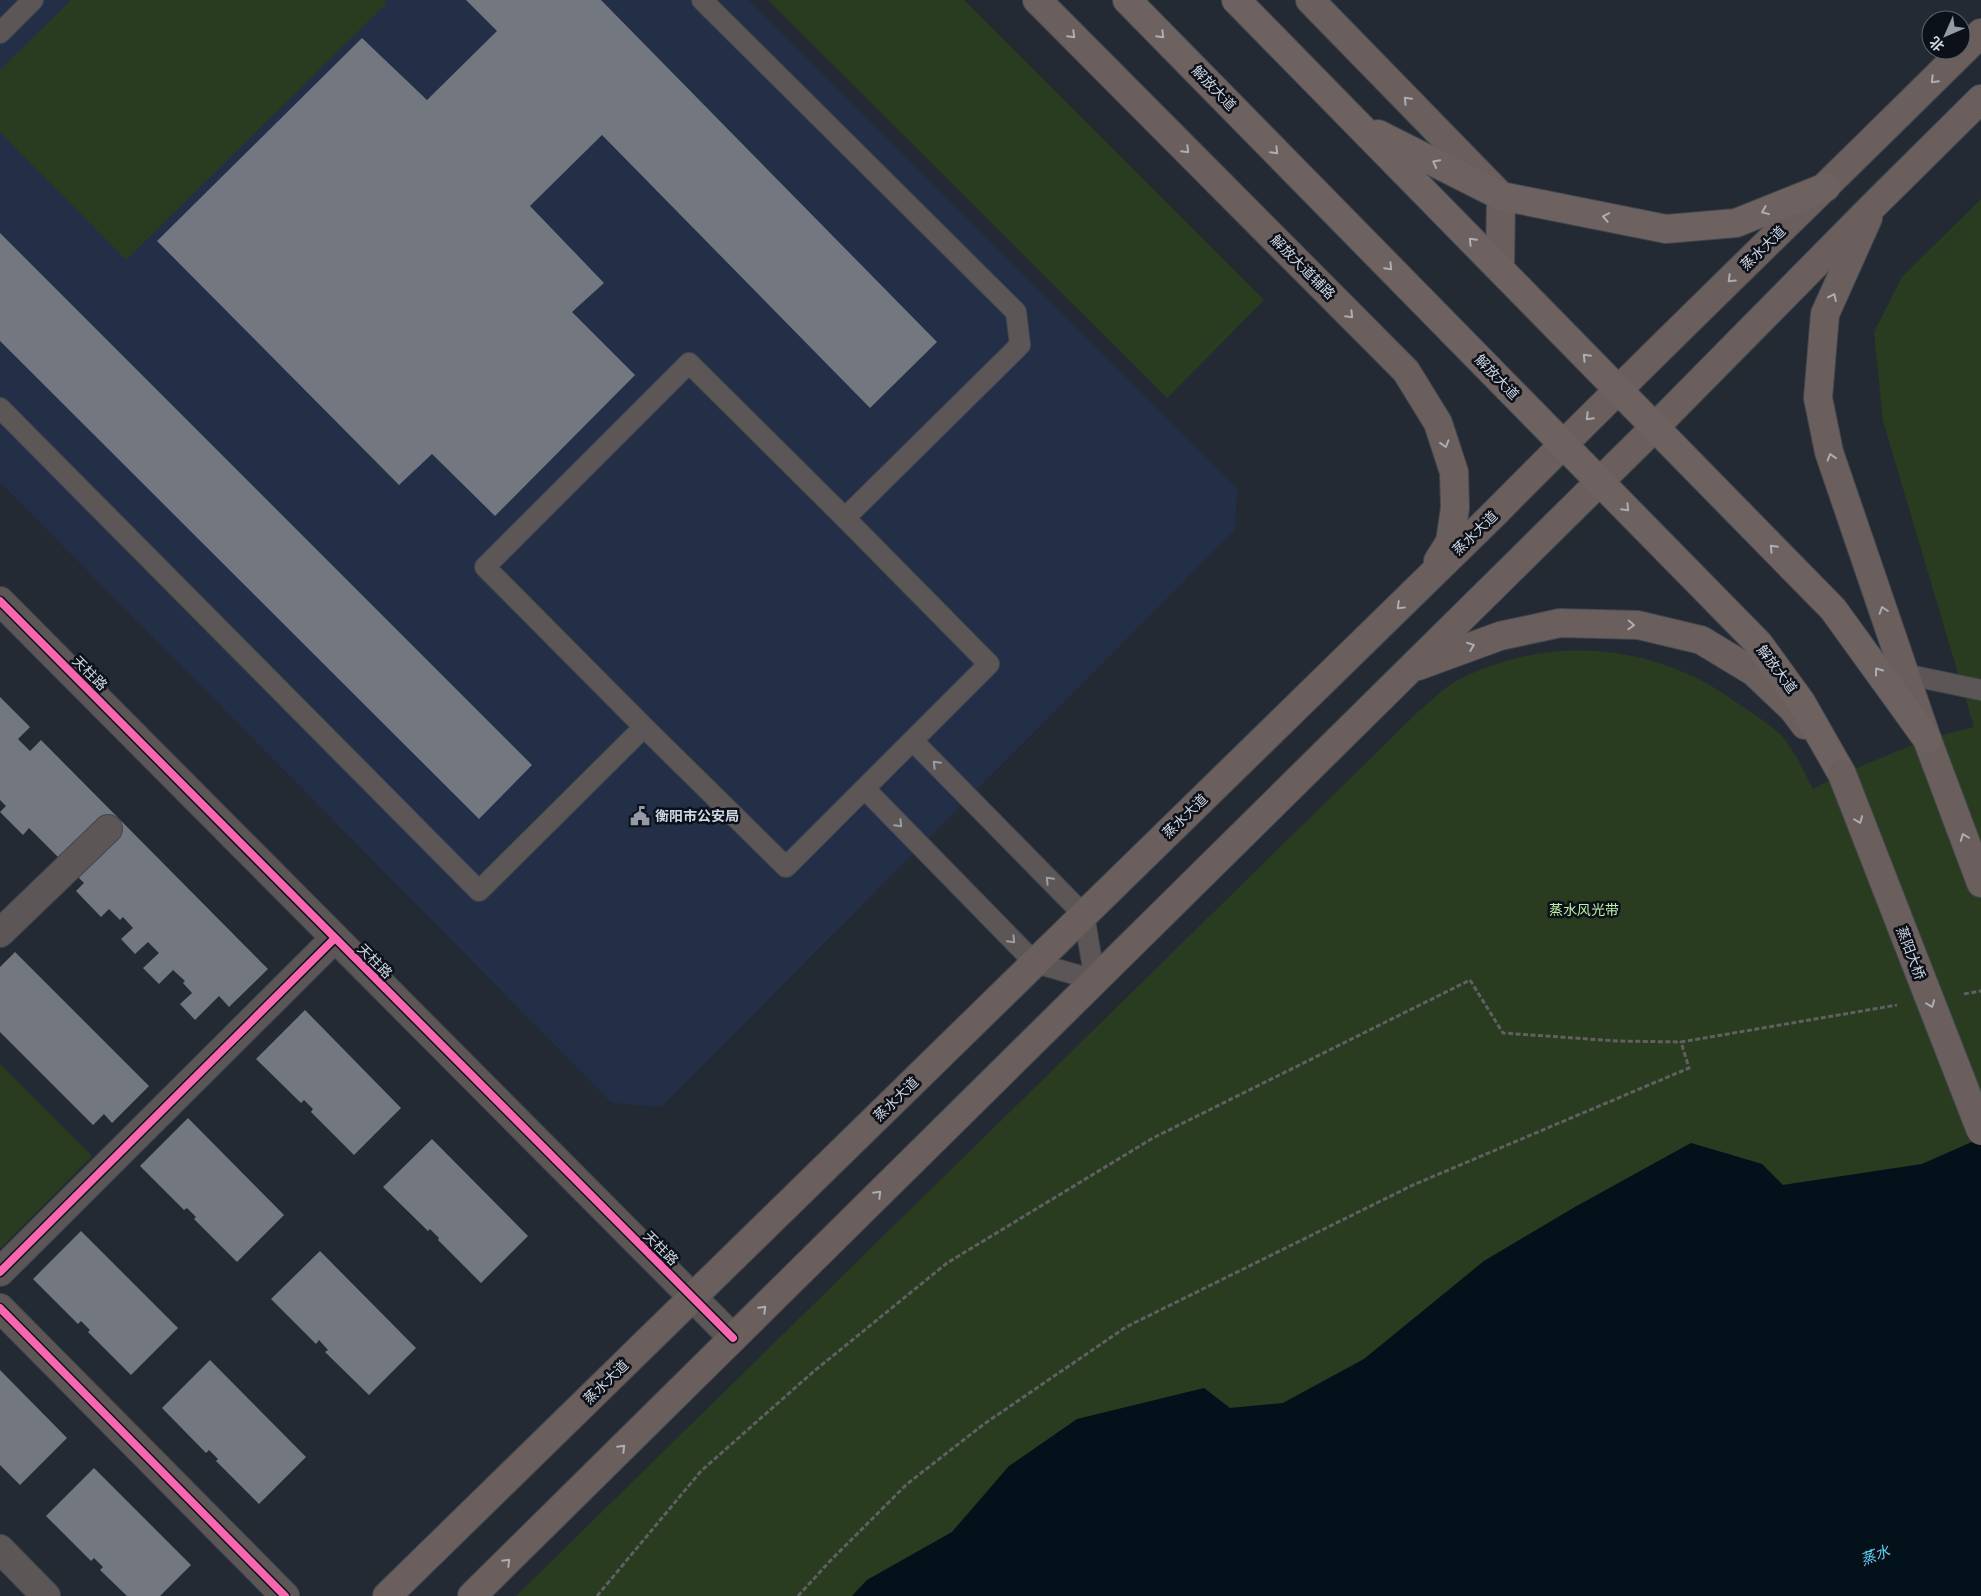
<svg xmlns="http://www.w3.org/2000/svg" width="1981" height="1596" viewBox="0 0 1981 1596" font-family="'Space Grotesk','Noto Sans SC',sans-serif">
<rect width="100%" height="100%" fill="#242a34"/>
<!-- built -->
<path fill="#222f46" d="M0 0H748L1237 489 1235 530 661 1107 612 1103 0 482Z"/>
<!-- green -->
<path fill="#293c20" d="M71 0H384L387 3 126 260 0 132V70Z
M768 0H964L1264 300 1167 398Z
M1981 199V1138L1922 1164 1783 1185 1762 1164 1691 1143 1575 1207 1484 1261 1364 1359 1283 1403 1230 1408 1204 1388 1009 1466 952 1532 867 1580 852 1596H516L1419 711C1431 701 1444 687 1458 680 1550 633 1657 643 1740 705 1752 713 1774 727 1783 737 1795 752 1804 772 1813 789L1842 774 1927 739 1974 727 1883 421 1874 332 1902 277Z
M0 1064 92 1156 0 1249Z"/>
<!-- water -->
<path fill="#03121a" d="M1981 1138V1596H852L867 1580 952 1532 1009 1466 1077 1419 1204 1388 1230 1408 1283 1403 1364 1359 1484 1261 1575 1207 1691 1143 1762 1164 1783 1185 1922 1164Z"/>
<!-- building -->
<path fill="#727780" d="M466 0H601L937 342 870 408 602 135 530 206 604 283 572 312 635 375 495 516 432 454 399 485 157 241 362 38 427 100 497 31Z
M0 233 532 765 479 819 0 341Z
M0 697 30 727 18 739 30 751 41 740 268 969 229 1007 219 996 195 1020 180 1004 192 993 183 983 185 981 173 970 159 984 143 968 159 953 148 942 135 954 121 939 133 928 123 917 120 920 109 909 101 917 76 891 84 883 29 828 23 835 0 812 6 806 0 800Z
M15 952 149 1086 112 1123 104 1114 93 1125 0 1032V967Z
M305 1010 401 1108 354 1155 311 1112 313 1109 304 1100 301 1103 256 1059Z
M188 1118 284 1215 237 1262 194 1219 196 1217 187 1208 184 1210 140 1166Z
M432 1139 528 1236 481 1283 438 1240 439 1238 430 1229 428 1231 383 1187Z
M81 1231 178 1328 131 1375 88 1332 90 1330 81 1321 78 1324 33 1279Z
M320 1251 416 1348 369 1395 325 1352 328 1350 319 1340 316 1344 271 1299Z
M210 1360 306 1457 259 1504 216 1461 218 1459 209 1450 206 1453 162 1408Z
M0 1370 67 1438 20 1485 0 1465Z
M94 1468 191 1565 160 1596H127L100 1570 103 1567 94 1558 91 1561 46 1516Z"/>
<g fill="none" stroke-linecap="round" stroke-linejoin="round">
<defs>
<path id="service" d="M0 33 33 0
M0 408 479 891 644 727 786 867 989 664 845 518 1020 345 1016 312 702 0
M1904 674 1981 690
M644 727 485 567 689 363 845 518
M865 789 1035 963 1095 980 1084 915 913 741"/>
<path id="minor" d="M0 933 108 829
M0 1272 335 938
M0 1308 285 1596
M0 1549 46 1596"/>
<path id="tertiary" d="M0 601 733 1338"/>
<path id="primary" d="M1037 0 1406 371 1438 423 1454 472 1455 508 1450 542 1438 561
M1310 0 1501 196 1500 268
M1868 218 1825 314 1818 398 1829 452 1927 739 1981 883
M1418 666 1500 636 1560 623 1638 625 1701 640 1754 672 1793 709 1805 725
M387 1596 1495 513C1655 351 1819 194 1981 33
M472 1596 1655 427 1873 206 1981 99"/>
<path id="trunk" d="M1127 0 1759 644 1801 702 1842 774
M1236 0 1833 609 1927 739
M1378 134 1501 196 1666 229 1736 223 1826 187"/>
</defs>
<!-- service casing -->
<use href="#service" stroke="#41474e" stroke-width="22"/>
<!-- minor casing -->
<use href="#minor" stroke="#41474e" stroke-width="30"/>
<!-- tertiary casing -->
<use href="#tertiary" stroke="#41474e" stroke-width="30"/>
<!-- primary casing -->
<use href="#primary" stroke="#41474e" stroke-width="30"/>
<!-- trunk casing -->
<use href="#trunk" stroke="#41474e" stroke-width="30"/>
<!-- path -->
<path stroke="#615f61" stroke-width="3" stroke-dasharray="5 2.5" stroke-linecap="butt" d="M1964 994 1981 991
M597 1596 701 1471 813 1372 947 1263 1153 1138 1470 980 1503 1033 1617 1041 1681 1042
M798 1596 831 1560 907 1484 984 1424 1126 1327 1413 1185 1689 1068 1681 1042 1897 1005"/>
<!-- service -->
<use href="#service" stroke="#5d5656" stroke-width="20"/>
<!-- minor -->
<use href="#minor" stroke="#5d5656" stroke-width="28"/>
<!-- tertiary -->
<use href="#tertiary" stroke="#5d5656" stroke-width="28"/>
<!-- primary -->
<use href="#primary" stroke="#6a5f5d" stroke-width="28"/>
<!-- trunk -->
<use href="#trunk" stroke="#6d6260" stroke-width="28"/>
<defs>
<path id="primary-bridge" d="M1842 774 1981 1131"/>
</defs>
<!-- primary-bridge casing -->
<use href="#primary-bridge" stroke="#41474e" stroke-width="30" stroke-linecap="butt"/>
<!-- primary-bridge -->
<use href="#primary-bridge" stroke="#6a5f5d" stroke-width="28"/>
<defs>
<path id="cycleway" d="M0 601 733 1338
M0 1272 335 938
M0 1308 285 1596"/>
</defs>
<!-- cycleway casing -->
<use href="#cycleway" stroke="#0c1119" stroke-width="11"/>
<!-- cycleway -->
<use href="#cycleway" stroke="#f766af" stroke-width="8"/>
</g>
<!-- one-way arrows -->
<defs><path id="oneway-chevron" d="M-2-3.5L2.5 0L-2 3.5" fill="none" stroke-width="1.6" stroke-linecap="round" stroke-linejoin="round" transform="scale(1.25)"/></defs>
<g stroke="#acadb5">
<use href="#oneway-chevron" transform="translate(1072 35) rotate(45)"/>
<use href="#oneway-chevron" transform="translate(1934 80) rotate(135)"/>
<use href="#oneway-chevron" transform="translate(1407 100) rotate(-134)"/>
<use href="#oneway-chevron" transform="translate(1186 150) rotate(45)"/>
<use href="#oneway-chevron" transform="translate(1731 279) rotate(136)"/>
<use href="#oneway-chevron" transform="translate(1833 297) rotate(-65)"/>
<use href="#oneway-chevron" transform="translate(1350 315) rotate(45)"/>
<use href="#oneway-chevron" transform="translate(1589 417) rotate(135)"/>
<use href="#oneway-chevron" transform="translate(1445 444) rotate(73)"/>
<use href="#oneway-chevron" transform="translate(1831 457) rotate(-107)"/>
<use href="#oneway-chevron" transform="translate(1400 606) rotate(136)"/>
<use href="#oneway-chevron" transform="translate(1883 610) rotate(-108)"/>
<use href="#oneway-chevron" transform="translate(1631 625) rotate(3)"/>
<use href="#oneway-chevron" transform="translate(1471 646) rotate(-21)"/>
<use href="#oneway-chevron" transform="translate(1859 820) rotate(69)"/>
<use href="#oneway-chevron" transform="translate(1964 837) rotate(-111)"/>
<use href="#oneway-chevron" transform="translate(1931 1004) rotate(69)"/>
<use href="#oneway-chevron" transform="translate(878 1194) rotate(-45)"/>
<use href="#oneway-chevron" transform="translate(763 1309) rotate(-45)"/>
<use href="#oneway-chevron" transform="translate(622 1448) rotate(-45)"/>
<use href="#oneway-chevron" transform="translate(507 1562) rotate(-45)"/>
</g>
<g stroke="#adaeb6">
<use href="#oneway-chevron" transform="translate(1161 35) rotate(46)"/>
<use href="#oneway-chevron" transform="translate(1275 151) rotate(46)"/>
<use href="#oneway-chevron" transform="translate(1436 163) rotate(-153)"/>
<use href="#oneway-chevron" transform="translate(1765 211) rotate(158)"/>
<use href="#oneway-chevron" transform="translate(1606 217) rotate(-169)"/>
<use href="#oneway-chevron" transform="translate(1472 241) rotate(-134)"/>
<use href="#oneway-chevron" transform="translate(1389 267) rotate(46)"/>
<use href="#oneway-chevron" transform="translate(1586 357) rotate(-134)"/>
<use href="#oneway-chevron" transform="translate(1626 508) rotate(46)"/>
<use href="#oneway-chevron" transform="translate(1773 548) rotate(-134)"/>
<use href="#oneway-chevron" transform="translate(1878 671) rotate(-126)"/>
</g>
<g stroke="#9c9da4">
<use href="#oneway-chevron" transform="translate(936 764) rotate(-134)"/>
<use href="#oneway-chevron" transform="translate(899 824) rotate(46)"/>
<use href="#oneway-chevron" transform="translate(1049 880) rotate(-134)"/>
<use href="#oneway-chevron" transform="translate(1012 940) rotate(46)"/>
</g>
<!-- icons -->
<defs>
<symbol id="civic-bare" viewBox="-9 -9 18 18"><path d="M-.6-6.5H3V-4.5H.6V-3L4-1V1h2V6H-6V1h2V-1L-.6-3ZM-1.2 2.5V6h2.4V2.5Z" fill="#949aa6" stroke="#0c1119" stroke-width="2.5" paint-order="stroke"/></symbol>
</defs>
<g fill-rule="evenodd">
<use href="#civic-bare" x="626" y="802" width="28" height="28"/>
</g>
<g text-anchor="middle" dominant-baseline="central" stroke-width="5" stroke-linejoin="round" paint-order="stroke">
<!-- street labels -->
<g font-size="14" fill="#d0d7e4" stroke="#0c1119">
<text transform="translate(1214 88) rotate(46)">解放大道</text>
<text transform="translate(1763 248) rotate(-44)">蒸水大道</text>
<text transform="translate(1303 267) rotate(45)">解放大道辅路</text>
<text transform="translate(1497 377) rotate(46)">解放大道</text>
<text transform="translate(1475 533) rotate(-44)">蒸水大道</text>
<text transform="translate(1777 669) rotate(53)">解放大道</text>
<text transform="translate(90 673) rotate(45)">天柱路</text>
<text transform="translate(1185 816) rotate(-44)">蒸水大道</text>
<text transform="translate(1911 953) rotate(69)">蒸阳大桥</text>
<text transform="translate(375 961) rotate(45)">天柱路</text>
<text transform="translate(896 1099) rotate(-44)">蒸水大道</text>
<text transform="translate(661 1248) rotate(45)">天柱路</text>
<text transform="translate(606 1382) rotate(-44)">蒸水大道</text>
</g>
<!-- poi labels -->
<g font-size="14" font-weight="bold" fill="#d0d7e4" stroke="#0c1119" text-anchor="start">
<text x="655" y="816">衡阳市公安局</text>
</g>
<!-- park labels -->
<g font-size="14" fill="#bdf2a1" stroke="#0c1119">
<text x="1584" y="910">蒸水风光带</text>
</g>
<!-- water labels -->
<g font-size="15" font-style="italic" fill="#5cd6fc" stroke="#0c1119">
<text transform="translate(1875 1555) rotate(-21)">蒸水</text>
</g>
</g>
<!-- north arrow -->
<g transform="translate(1946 35) rotate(225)"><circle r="24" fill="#0c1119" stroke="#5a606a"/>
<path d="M0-4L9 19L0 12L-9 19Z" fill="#949aa6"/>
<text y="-8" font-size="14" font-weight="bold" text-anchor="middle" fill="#d0d7e4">北</text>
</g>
</svg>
